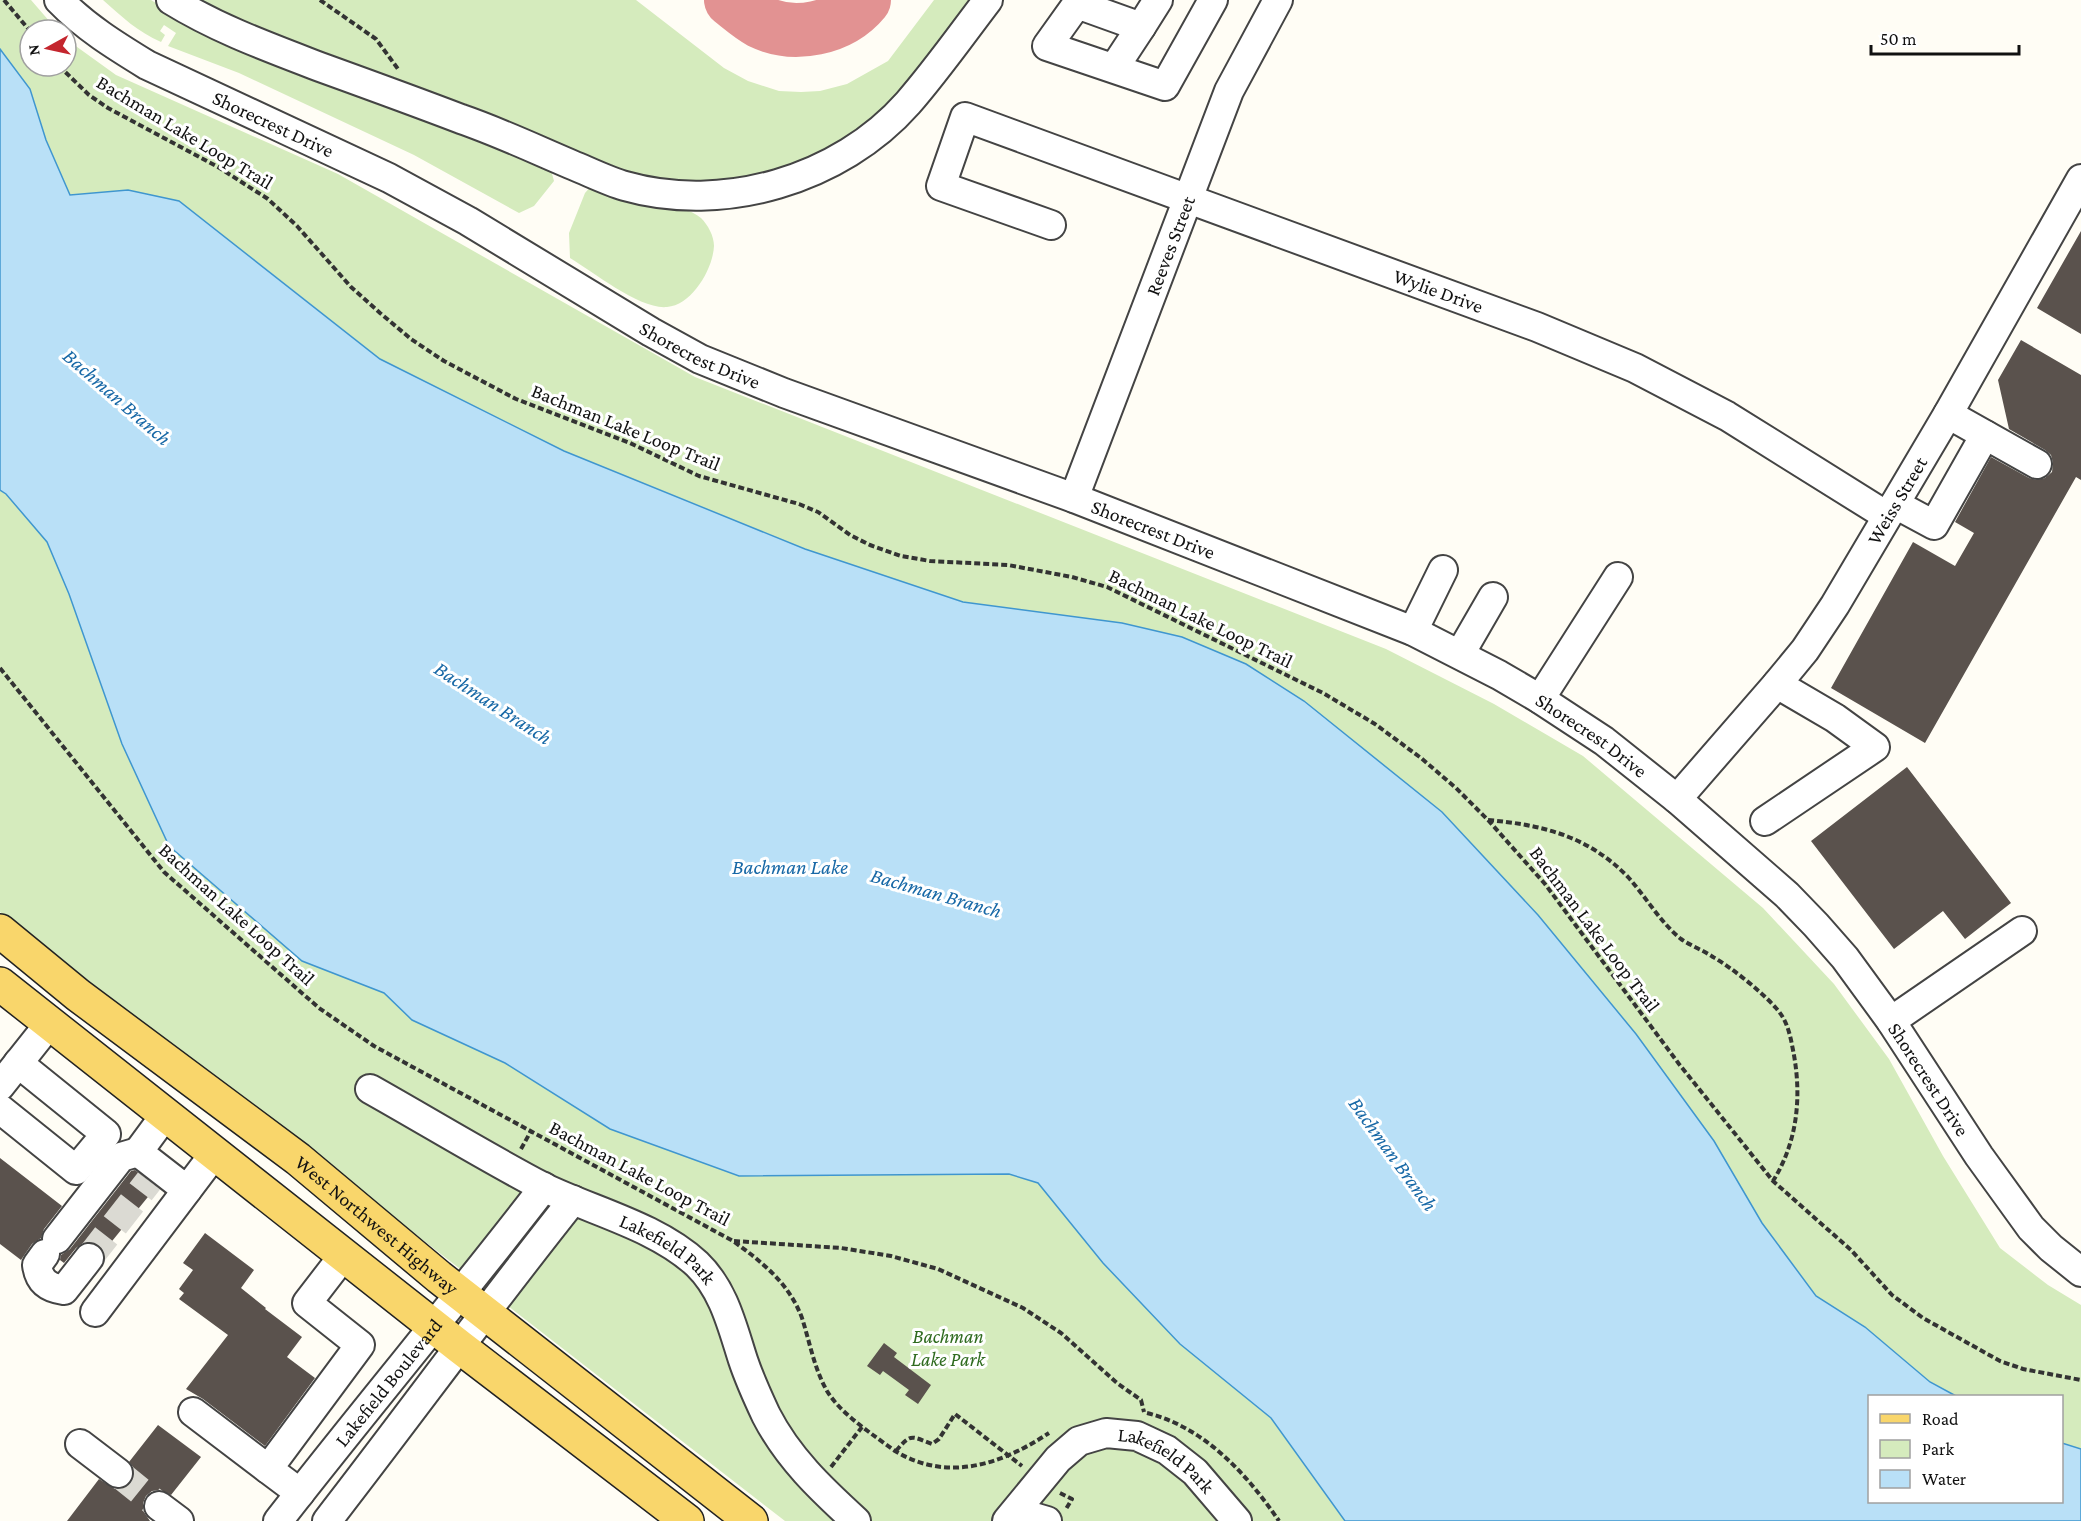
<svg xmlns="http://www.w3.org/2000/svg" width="2081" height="1521" viewBox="0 0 2081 1521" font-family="'Crimson Pro',serif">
<rect width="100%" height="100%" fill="#fffdf5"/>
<!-- green -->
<path fill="#d5ebbd" d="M0 0H31L57 30H30V66H66V39L116 75 338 174 695 377 1386 649 1494 704 1583 756 1763 908 1834 984 1889 1059 1943 1156 2000 1248 2048 1285 2081 1305V1449L2062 1443V1396H1956L1930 1382 1865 1327 1816 1296 1762 1223 1714 1141 1636 1034 1538 915 1442 812 1303 701 1122 623 963 602 805 549 564 451 380 359 251 257 128 190 70 195 46 140 30 89 0 49Z
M103 0H151L190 24 265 62 442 124 551 170 554 181 534 206 519 213 414 155 239 73 168 46 176 33 164 25 160 31 165 35 161 42C138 32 122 17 103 0Z
M194 0H636L724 68 748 81 779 91 801 92 820 91 847 84 888 61 934 0H975L900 94 878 116 831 150 758 178 671 184 621 173 322 58Z
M592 185C617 191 684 203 701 218 708 225 714 236 714 246 713 269 692 305 667 307 641 310 593 272 570 258L569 233 585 193Z
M0 490 6 494 47 542 69 594 122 744 169 846 302 961 384 993 412 1020 505 1063 1009 1174 1038 1183 1103 1263 1180 1344 1271 1418 1345 1521H785L0 912Z"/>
<!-- water -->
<path fill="#b9e0f7" stroke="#3f96cf" stroke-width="1.5" d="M0 49 30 89 46 140 70 195 128 190 179 201 380 359 564 451 805 549 963 602 1122 623 1182 637 1246 664 1304 701 1442 812 1538 915 1636 1034 1714 1141 1762 1223 1816 1296 1865 1327 1930 1382 1956 1396H1870V1502H2062V1443L2081 1449V1521H1345L1271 1418 1180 1344 1103 1263 1038 1183 1009 1174 739 1176 610 1129 505 1063 412 1020 384 993 302 961 169 846 122 744 69 594 47 542 6 494 0 490Z"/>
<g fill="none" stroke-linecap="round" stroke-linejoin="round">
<!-- taxiway -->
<path stroke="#e29292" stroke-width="54" d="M731 0C740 7 750 16 761 22 794 38 840 29 864 0"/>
</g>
<!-- building -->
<path fill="#5a524d" d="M2081 231V334L2037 308Z
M2021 340 2081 375V480L2076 477 1925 743 1831 688 1913 542 1955 566 1974 533 1955 522 1991 457 2029 478 2037 480 2045 478 2052 472 2053 463 2051 455 2045 450 2009 429 1998 380Z
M1907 767 2011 903 1965 939 1943 911 1894 949 1811 841Z
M0 1158 62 1206 44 1229 41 1238 32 1244 21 1260 0 1244Z
M135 1170 156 1187 104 1251 99 1245 92 1242 83 1243 76 1248 64 1263 60 1260 61 1255 70 1249 131 1171Z
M205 1233 254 1270 241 1288 266 1308 265 1309 302 1337 287 1357 315 1378 265 1446 203 1399 186 1389 228 1335 179 1299 184 1293 179 1289 193 1270 183 1263Z
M884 1343 897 1353 894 1357 931 1385 918 1404 905 1395 909 1390 883 1371 880 1375 867 1366Z
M158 1425 201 1457 171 1495 160 1490 152 1491 146 1496 143 1503 144 1512 150 1521H67L99 1479 115 1489 124 1488 131 1483 134 1475 133 1467 129 1462Z"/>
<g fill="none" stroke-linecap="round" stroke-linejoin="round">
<!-- minor-tunnel -->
<path stroke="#dbdad3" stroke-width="28" stroke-dasharray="28 14" stroke-linecap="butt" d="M89 1258 149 1181
M118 1473 159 1506"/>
<defs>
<g id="minor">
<path id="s1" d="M59 0C85 27 116 46 147 65L389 178 468 221 651 332 700 359 784 393 1074 498 1413 631 1499 675 1540 699 1604 741 1677 799 1787 895 1816 925 1845 958 1891 1021 1979 1156 2031 1228 2051 1248 2081 1272"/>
<path d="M171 0C218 29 268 47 320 67 367 84 414 101 461 119 502 133 541 152 582 169 596 175 611 182 625 186 723 214 840 180 908 103 936 71 962 34 988 0"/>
<path d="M1158 0 1141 27 1077 4 1047 46 1165 86 1213 0"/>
<path d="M1114 68 1141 27"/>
<path id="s2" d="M1051 225 941 186 965 117 1537 327 1635 368 1727 416 1887 516"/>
<path d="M1948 414 2037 464"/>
<path id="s3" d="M1074 498 1229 91 1278 0"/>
<path d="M1895 504 1934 525 1985 435"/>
<path d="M1413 631 1443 570"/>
<path d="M1460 654 1493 597"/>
<path d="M1540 699 1618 577"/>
<path id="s4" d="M1677 799 1777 684 1805 650 1835 605 1948 414 2081 179"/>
<path d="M1765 821 1875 747 1835 718 1777 684"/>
<path d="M1891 1021 2022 931"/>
<path d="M0 1086 50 1023"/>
<path id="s5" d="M370 1089C427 1121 484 1156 543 1187 592 1211 656 1226 697 1264 724 1290 732 1326 743 1360 749 1378 758 1398 766 1415 788 1458 821 1489 856 1521"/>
<path d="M0 1109 76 1170 106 1134 18 1063"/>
<path d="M166 1114 138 1152 187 1190 215 1153"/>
<path d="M57 1239 121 1157 138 1152"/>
<path d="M45 1254 37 1265C39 1281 48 1288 64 1290L89 1258"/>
<path d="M95 1312 187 1190"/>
<path d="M193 1412 268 1469"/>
<path d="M80 1444 118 1473"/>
<path d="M300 1493 268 1469 360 1345 307 1303 344 1255"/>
<path d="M159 1506 179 1521"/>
<path id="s6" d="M278 1521C365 1409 457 1300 544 1187"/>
<path d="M327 1521C410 1414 489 1305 573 1200"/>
<path id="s7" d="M1007 1521 1058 1459 1079 1441 1106 1433 1137 1436 1167 1450 1195 1472 1237 1521"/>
<path d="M1009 1521 1030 1516 1047 1521"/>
</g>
<g id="major">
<path id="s8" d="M0 931 78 995 298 1159 439 1277 751 1521"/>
<path d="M0 984 460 1347 687 1521"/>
</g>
</defs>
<!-- minor casing -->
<use href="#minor" stroke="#444" stroke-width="32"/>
<!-- major casing -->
<use href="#major" stroke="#222" stroke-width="36"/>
<!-- path -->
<path stroke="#333" stroke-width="4" stroke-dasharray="6 3" stroke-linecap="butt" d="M4 0 30 31
M320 0 376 39 398 69
M59 66 89 95 108 108 218 167 268 199 297 226 351 287 380 313 411 339 444 361 516 399 630 443 699 476 799 504 818 512 850 535 870 545 901 556 930 561 1008 565 1072 577 1107 587 1323 693 1375 724 1421 758 1456 788 1488 820 1545 884 1679 1064 1773 1181 1851 1250 1892 1295 1923 1318 2000 1361 2023 1369 2081 1380
M0 668 164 872 319 1008 374 1046 733 1241C762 1262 789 1283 802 1318 810 1343 814 1368 827 1391 838 1409 857 1423 873 1435 880 1440 888 1446 895 1451 948 1483 1002 1464 1049 1433
M1488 820C1543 825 1588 836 1628 877 1646 897 1660 922 1681 939 1691 946 1703 950 1713 957 1731 967 1762 992 1776 1008 1787 1020 1790 1034 1793 1050 1802 1095 1798 1141 1773 1181
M521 1149 531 1131
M734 1241 841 1248 891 1256 938 1269 1023 1308 1061 1333 1117 1383 1141 1400 1144 1412
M1147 1413C1204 1427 1247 1474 1279 1521
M896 1451C911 1433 911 1436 932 1444L939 1439 955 1414 1022 1466
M831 1467 862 1427
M1060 1493 1072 1499 1066 1509"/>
<!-- minor -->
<use href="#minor" stroke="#fff" stroke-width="28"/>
<!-- major -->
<use href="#major" stroke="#f9d66b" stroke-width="33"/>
</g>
<g text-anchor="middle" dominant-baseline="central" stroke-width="6" stroke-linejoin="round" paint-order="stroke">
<!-- street labels -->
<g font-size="20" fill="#111" stroke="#fff">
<text stroke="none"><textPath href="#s1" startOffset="249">Shorecrest Drive</textPath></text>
<text transform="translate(185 132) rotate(31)">Bachman Lake Loop Trail</text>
<text stroke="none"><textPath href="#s3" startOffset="270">Reeves Street</textPath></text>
<text stroke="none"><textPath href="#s2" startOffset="694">Wylie Drive</textPath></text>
<text stroke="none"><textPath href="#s1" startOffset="735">Shorecrest Drive</textPath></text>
<text transform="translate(626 427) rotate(22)">Bachman Lake Loop Trail</text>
<text stroke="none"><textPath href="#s4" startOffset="372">Weiss Street</textPath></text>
<text stroke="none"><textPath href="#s1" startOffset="1221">Shorecrest Drive</textPath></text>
<text transform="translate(1201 618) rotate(26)">Bachman Lake Loop Trail</text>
<text stroke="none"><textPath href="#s1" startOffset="1707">Shorecrest Drive</textPath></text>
<text transform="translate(237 914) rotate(42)">Bachman Lake Loop Trail</text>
<text transform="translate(1595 929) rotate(53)">Bachman Lake Loop Trail</text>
<text stroke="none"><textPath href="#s1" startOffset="2193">Shorecrest Drive</textPath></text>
<text transform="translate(640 1173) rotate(28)">Bachman Lake Loop Trail</text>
<text stroke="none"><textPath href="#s8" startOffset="478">West Northwest Highway</textPath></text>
<text stroke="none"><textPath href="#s5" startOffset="339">Lakefield Park</textPath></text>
<text stroke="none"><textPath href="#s6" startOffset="177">Lakefield Boulevard</textPath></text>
<text stroke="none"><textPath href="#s7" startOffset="204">Lakefield Park</textPath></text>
</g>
<!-- park labels -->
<g font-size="20" font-style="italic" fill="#2f6b1f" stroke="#fff">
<text x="948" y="1336">Bachman<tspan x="948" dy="23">Lake Park</tspan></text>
</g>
<!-- water labels -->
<g font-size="21" font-style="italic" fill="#1768a6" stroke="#fff">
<text transform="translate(117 397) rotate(41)">Bachman Branch</text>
<text transform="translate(493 703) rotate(33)">Bachman Branch</text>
<text x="790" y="867">Bachman Lake</text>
<text transform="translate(936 893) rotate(16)">Bachman Branch</text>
<text transform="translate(1393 1154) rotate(54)">Bachman Branch</text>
</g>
</g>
<!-- legend -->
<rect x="1868" y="1395" width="195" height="108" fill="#ffffff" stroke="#a0a0a0" stroke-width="1.5"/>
<rect x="1880" y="1414" width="30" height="9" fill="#f9d66b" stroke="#a0a0a0" stroke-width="1.5"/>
<text x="1922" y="1425" font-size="18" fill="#111111">Road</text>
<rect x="1880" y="1440" width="30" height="18" fill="#d5ebbd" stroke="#a0a0a0" stroke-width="1.5"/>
<text x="1922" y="1455" font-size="18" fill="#111111">Park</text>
<rect x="1880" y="1470" width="30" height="18" fill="#b9e0f7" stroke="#a0a0a0" stroke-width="1.5"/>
<text x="1922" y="1485" font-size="18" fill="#111111">Water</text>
<!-- north arrow -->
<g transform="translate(48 48) rotate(262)"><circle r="28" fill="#ffffff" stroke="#a0a0a0" stroke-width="1.5"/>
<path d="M0-4.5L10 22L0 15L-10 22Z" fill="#c4262e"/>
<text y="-9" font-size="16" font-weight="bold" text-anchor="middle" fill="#111111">N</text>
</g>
<!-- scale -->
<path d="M1871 45v9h148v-9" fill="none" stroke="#111111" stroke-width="3"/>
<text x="1880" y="45" font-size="18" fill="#111111" stroke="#ffffff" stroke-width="4.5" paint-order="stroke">50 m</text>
</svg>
